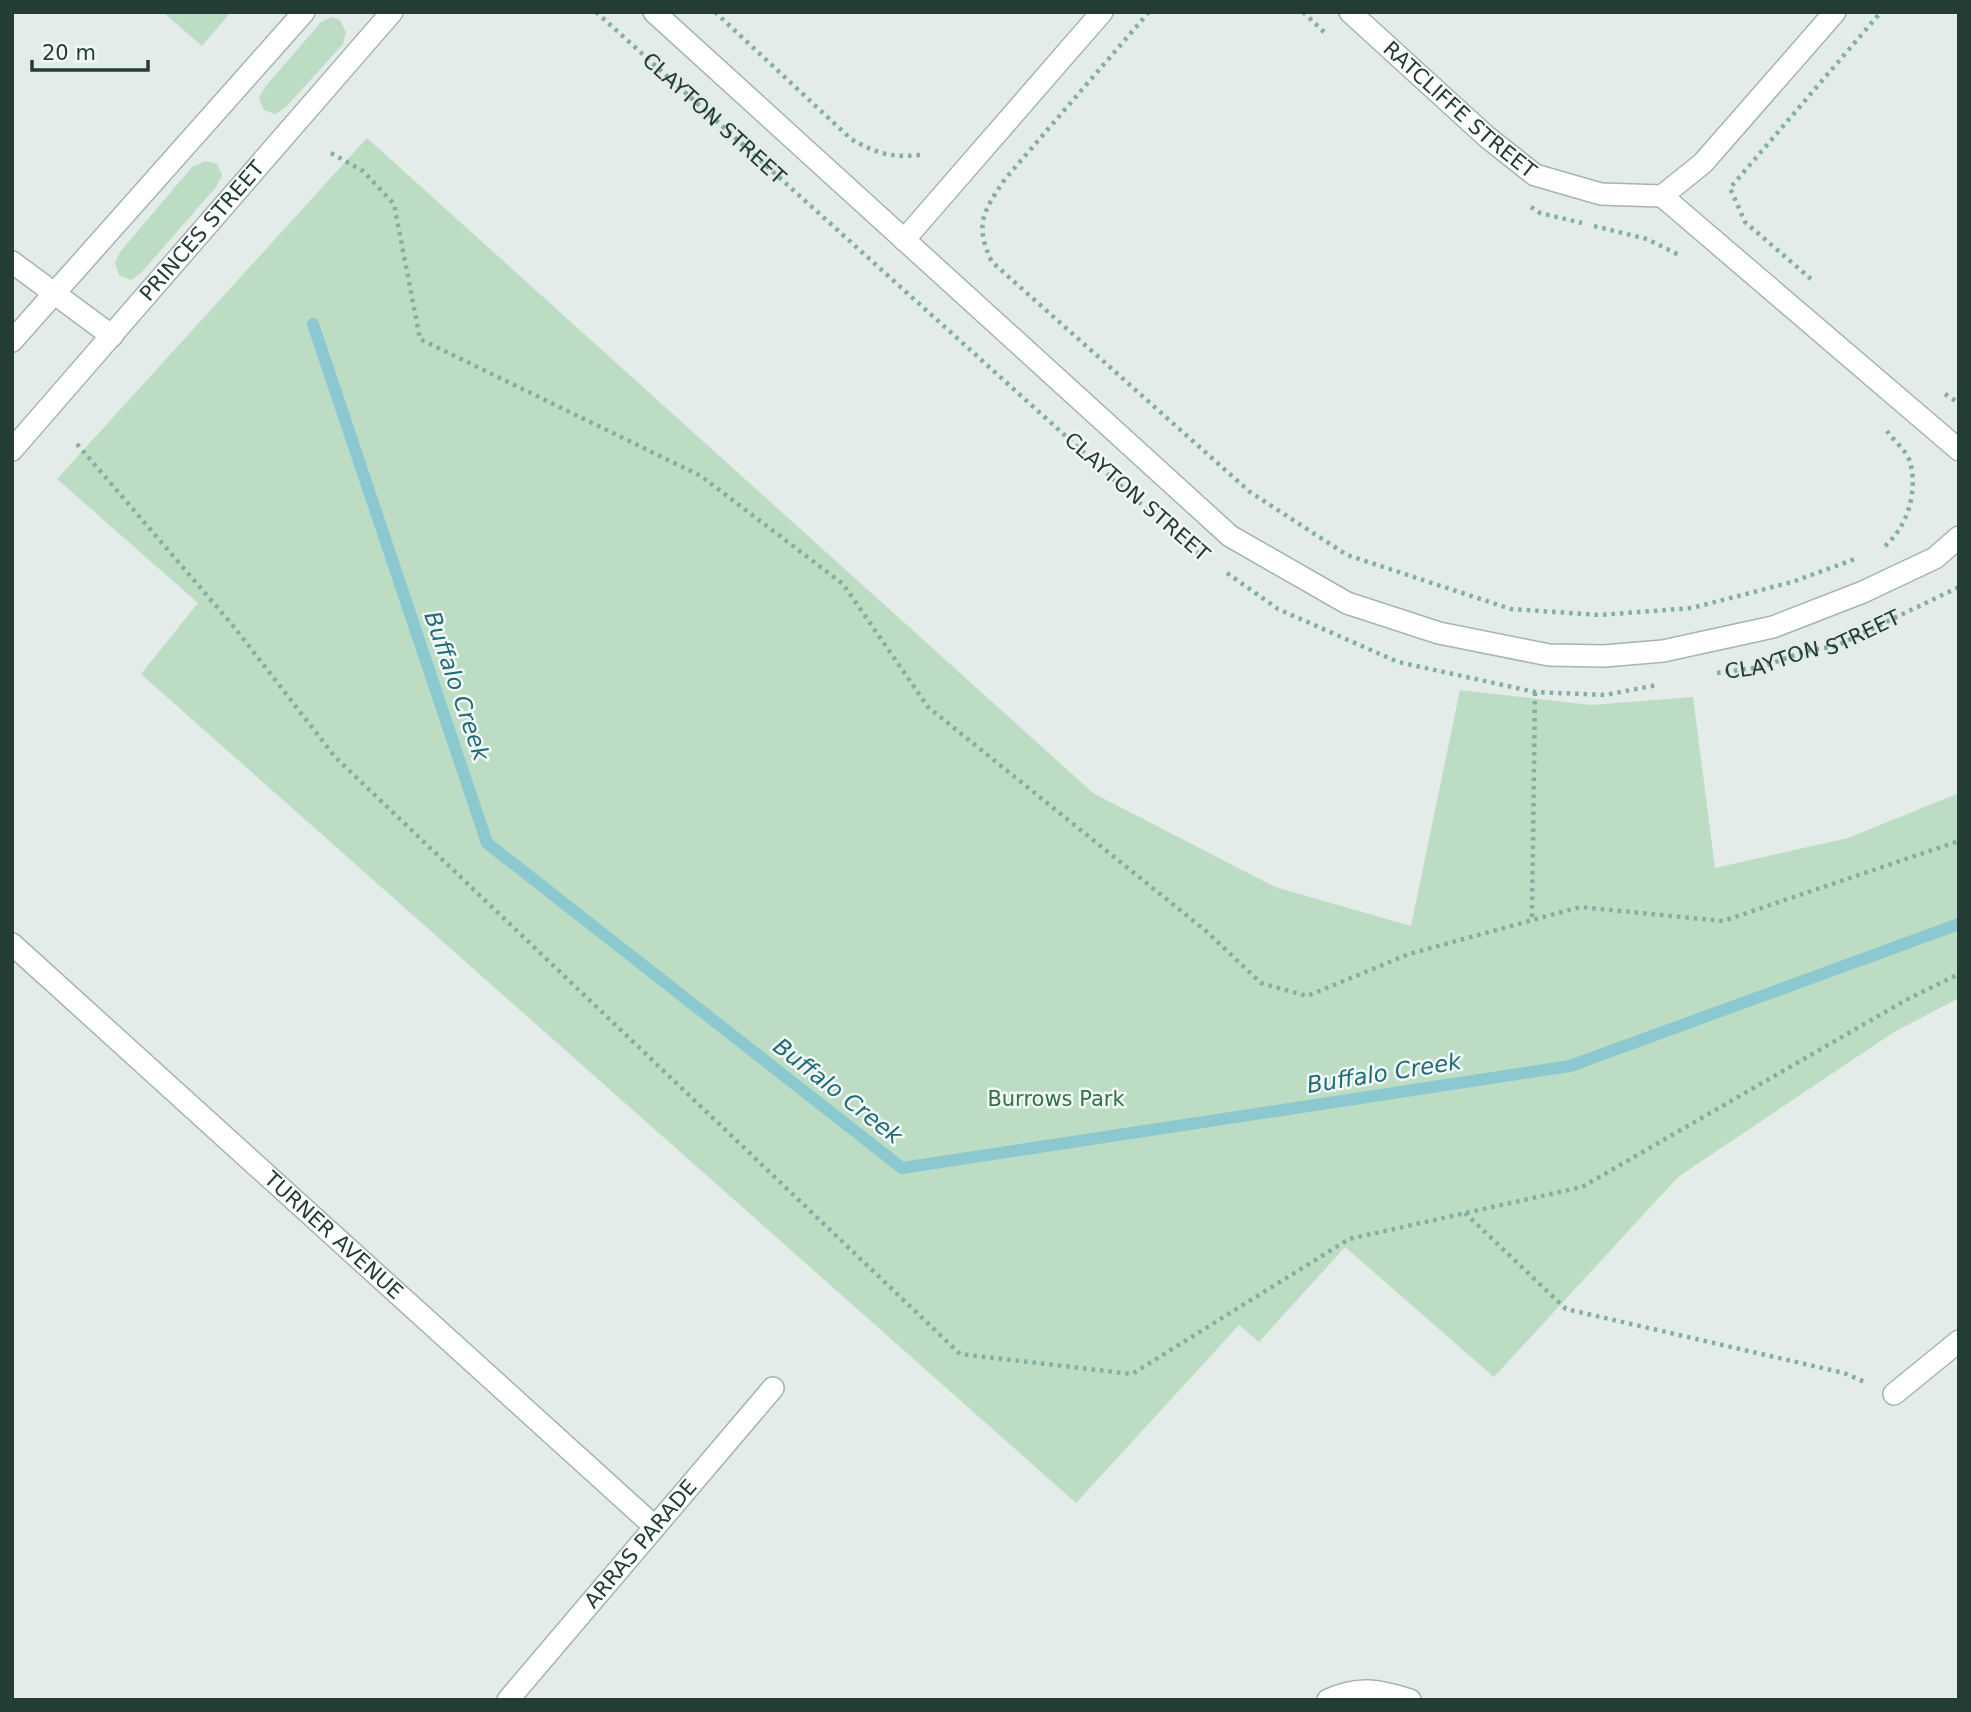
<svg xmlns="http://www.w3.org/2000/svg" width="1971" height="1712" viewBox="0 0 1971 1712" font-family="'DejaVu Sans',sans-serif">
<rect width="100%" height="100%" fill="#e3ece8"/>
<!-- green -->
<path fill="#bcddc4" d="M163 12H231L202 46Z
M331 17 340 20 346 32 343 44 286 107 275 114 264 110 259 98 265 87 321 22Z
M367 138 1093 793 1275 887 1411 926 1460 690 1591 705 1693 697 1715 868 1848 838 1959 793V998L1894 1032 1678 1177 1494 1377 1345 1247 1259 1342 1239 1325 1076 1503 141 674 198 603 57 479Z
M205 161 217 164 222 175 216 187 141 273 131 280 119 275 115 263 120 252 192 167Z"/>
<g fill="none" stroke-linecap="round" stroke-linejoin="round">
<!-- stream -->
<path stroke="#8cc8d0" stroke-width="12" d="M313 324 487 843 902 1168 1570 1066 1959 924"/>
<defs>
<g id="minor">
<path d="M654 12 1230 536 1347 603 1439 633 1549 655 1604 656 1663 651 1773 627 1863 592 1935 558 1959 537"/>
<path id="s3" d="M1350 12 1487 137 1535 175 1601 194 1662 196 1703 163 1835 12"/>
<path d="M1662 196 1959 450"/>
<path d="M904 240 1102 12"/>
<path d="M12 262 112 336"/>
<path d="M12 341 304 12"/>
<path id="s4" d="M12 450 392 12"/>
<path id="s5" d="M12 944 655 1527"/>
<path d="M1894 1394 1959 1341"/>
<path id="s6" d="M508 1700 773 1388"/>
<path d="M1328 1700C1359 1686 1378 1690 1410 1700"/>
</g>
</defs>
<!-- minor casing -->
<use href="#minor" stroke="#a6b4af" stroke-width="24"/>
<!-- path -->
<g stroke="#84afa0" stroke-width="4.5" stroke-dasharray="3.5 5" stroke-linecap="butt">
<path id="s1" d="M596 12 1183 542 1200 554"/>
<path d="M715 12 851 139C877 154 895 159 925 154"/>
<path d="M1149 12 1005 179C983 212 974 225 992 262L1250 492 1347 555 1511 609 1600 615 1692 608 1792 582 1858 558"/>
<path d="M1303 12 1324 32"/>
<path d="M331 153 363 171 394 204 420 339 701 476 843 584 928 707 1206 931 1261 983 1307 996 1409 954 1580 907 1723 921 1959 841"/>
<path d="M1531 207 1540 213 1582 223"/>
<path d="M1594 226 1647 239 1681 256"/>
<path d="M1811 279 1745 222 1730 188 1881 12"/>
<path d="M1945 394 1959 403"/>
<path d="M77 444 235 628 335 757 960 1354 1132 1374 1349 1239 1582 1187 1906 1000 1959 974"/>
<path d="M1885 546C1908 526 1918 491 1910 462 1907 451 1893 440 1887 431"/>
<path d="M1227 573 1278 609 1398 662 1535 692 1605 695 1657 685"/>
<path id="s2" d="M1717 673 1761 667 1806 651 1836 646 1959 587"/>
<path d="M1532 917 1535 692"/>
<path d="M1465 1213 1566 1309 1844 1373 1867 1383"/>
</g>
<!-- minor -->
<use href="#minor" stroke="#fff" stroke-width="21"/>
</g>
<g text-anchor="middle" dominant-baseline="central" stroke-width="5" stroke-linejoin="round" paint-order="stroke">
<!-- street labels -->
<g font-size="21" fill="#233d35" stroke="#f3f9f6">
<text stroke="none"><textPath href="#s3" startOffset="147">RATCLIFFE STREET</textPath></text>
<text stroke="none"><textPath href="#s1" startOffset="159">CLAYTON STREET</textPath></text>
<text stroke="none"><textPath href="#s4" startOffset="290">PRINCES STREET</textPath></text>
<text transform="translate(1137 497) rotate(41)">CLAYTON STREET</text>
<text stroke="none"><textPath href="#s2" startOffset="100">CLAYTON STREET</textPath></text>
<text stroke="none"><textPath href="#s5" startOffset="434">TURNER AVENUE</textPath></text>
<text stroke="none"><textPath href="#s6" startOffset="205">ARRAS PARADE</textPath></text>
</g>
<!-- park labels -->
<g font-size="21" fill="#2e7346" stroke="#f3f9f6">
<text x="1056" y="1099">Burrows Park</text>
</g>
<!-- water labels -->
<g font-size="23" font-style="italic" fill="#1e6c78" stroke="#f3f9f6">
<text transform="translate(457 686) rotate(71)">Buffalo Creek</text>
<text transform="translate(1384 1073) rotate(-9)">Buffalo Creek</text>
<text transform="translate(838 1091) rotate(38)">Buffalo Creek</text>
</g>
</g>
<!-- border -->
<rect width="1971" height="1712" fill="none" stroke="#233d35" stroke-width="28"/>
<!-- scale -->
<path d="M32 60v10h116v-10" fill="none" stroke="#233d35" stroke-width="3.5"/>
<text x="42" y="60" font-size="21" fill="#233d35" stroke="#f3f9f6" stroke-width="5" paint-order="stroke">20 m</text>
</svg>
